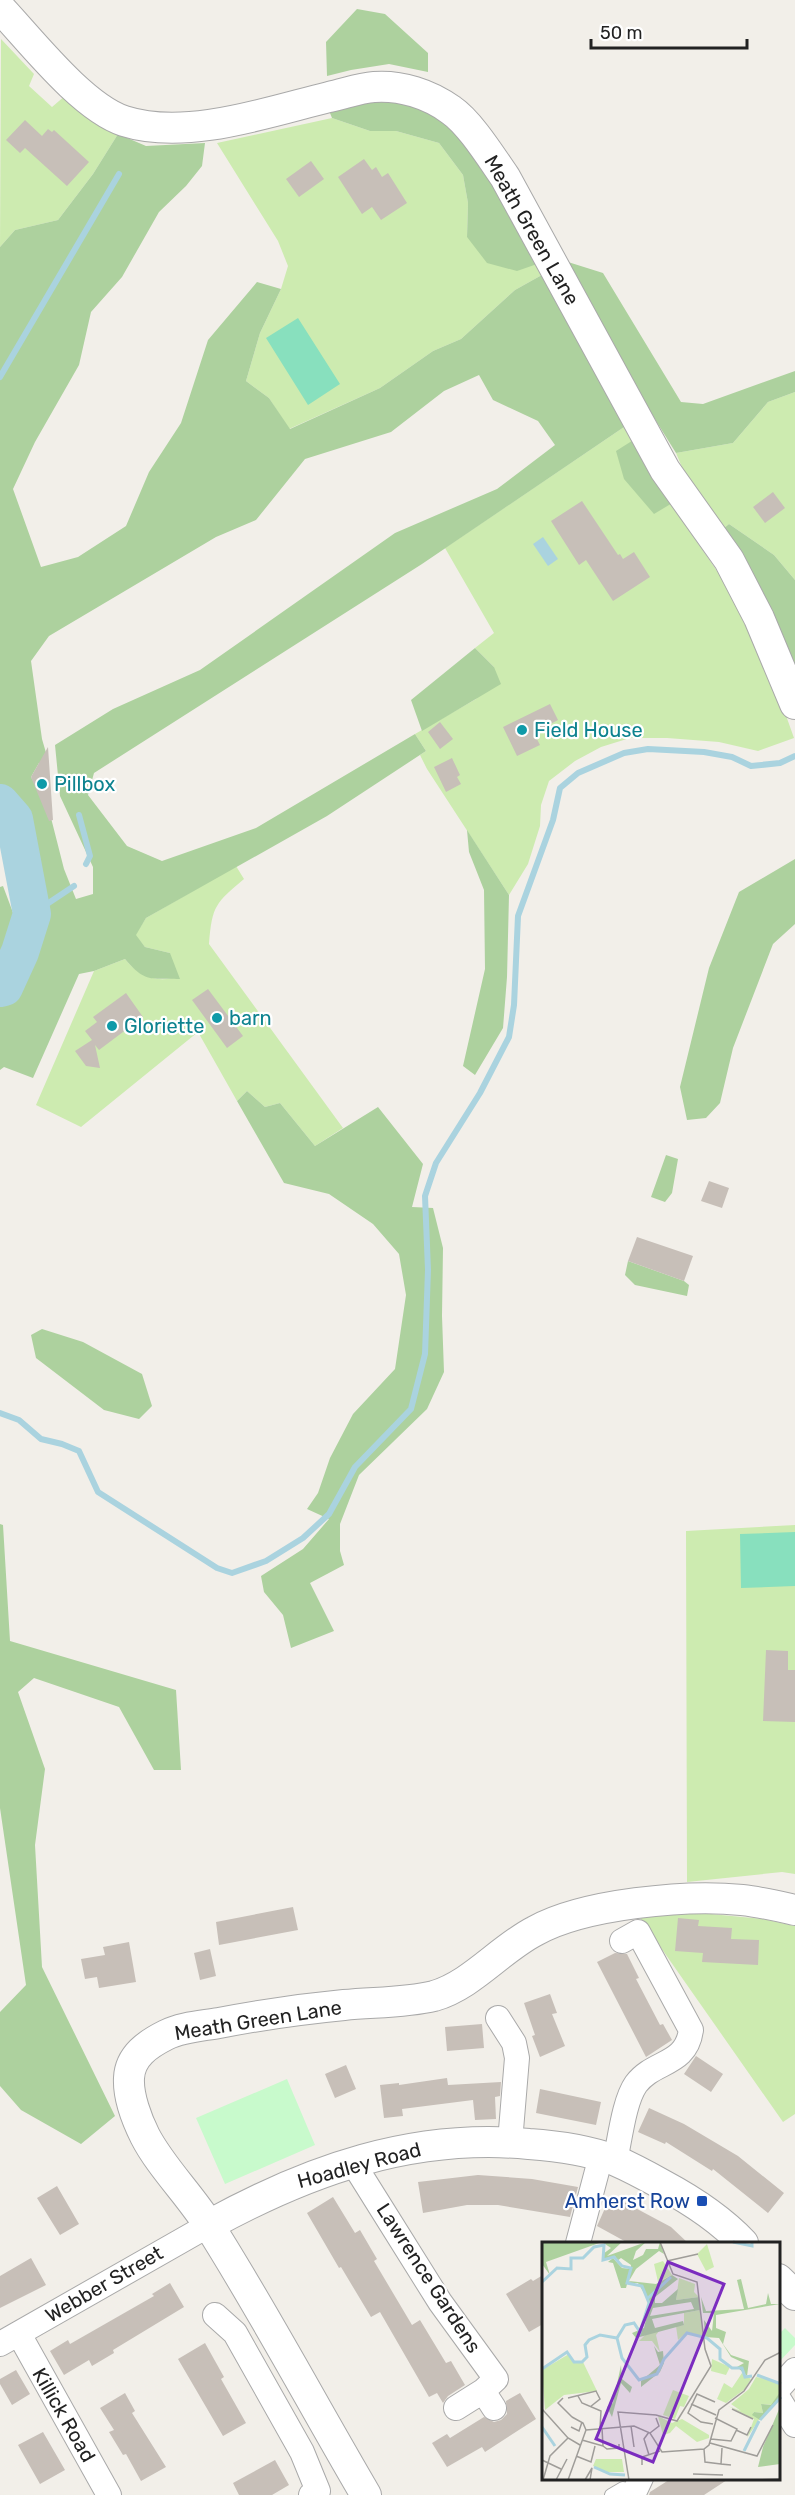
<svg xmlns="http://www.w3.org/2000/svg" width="795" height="2495" viewBox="0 0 795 2495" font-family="Rubik,sans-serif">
<rect width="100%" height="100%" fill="#f2efe9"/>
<!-- grass -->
<path fill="#cdebb0" d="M1 39 34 74 29 86 52 107 66 95 118 134 93 174 58 220 15 230 0 247Z
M332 118 370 131H396L439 143 463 175 468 203 467 237 540 263 549 271 515 290 461 339 433 351 380 388 289 429 269 398 246 381 260 333 281 289 288 266 278 241 217 143Z
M795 392V580L774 555 729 524 723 529 684 472 676 453 733 443 768 402Z
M627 425 674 502 677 513 724 581 778 693 794 738 758 751 719 742 667 738H630L601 747 575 761 549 781 541 805 540 826 528 864 509 895 427 769 420 755 426 751 415 734 476 699 494 667 475 648 494 633 445 548Z
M236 866 244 879C216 903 212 905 209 944L343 1128 315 1146 280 1103 265 1107 247 1091 237 1101 198 1032 81 1127 36 1105 94 971 125 959C135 972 154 983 171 978L170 953 145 947 135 935 146 918Z
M795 1525V1874L782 1872 687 1882 686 1531Z
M690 1912 763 1919 795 1926V2114L783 2122 638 1915Z"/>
<!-- forest -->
<path fill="#add19e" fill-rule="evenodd" d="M357 9 385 14 428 53V72L389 64 351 70 327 76 326 42Z
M368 98 417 101 479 152 540 263 517 271 487 263 467 237 468 203 463 175 439 143 396 131H370L332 118 328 108Z
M118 134 146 146 205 143 202 166 186 186 159 212 122 277 91 312 79 365 35 442 13 489 41 567 78 557 126 526 149 472 181 423 208 340 257 282 281 289 260 333 246 381 269 398 290 429 380 388 433 351 461 339 515 290 549 271 627 425 422 564 94 773 88 795 127 846 162 861 256 828 415 734 426 751 327 816 146 918 136 935 145 947 170 953 180 979C152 977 147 985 125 959L94 971 79 974 33 1078 4 1067 0 1070V999L16 977 39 915 28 870 23 819 0 791V247L15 230 58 220 93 174ZM479 375 493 400 538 421 555 445 497 489 395 533 200 670 113 709 55 745 60 796 93 867V894L76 899 64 869 49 810 31 777 39 763H49L42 739 31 661 49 636 216 537 256 520 305 459 391 432 444 391Z
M568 262 603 273 681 402 703 404 795 371V392L768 402 733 443 676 453 605 339Z
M635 439 674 502 654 514 624 479 616 451Z
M729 524 774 555 795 580V677L723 529Z
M475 648 494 667 501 684 422 731 411 700Z
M467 830 509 895 507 977 503 1028 475 1075 463 1066 485 969 484 890 469 852Z
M795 859V924L773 944 733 1048 720 1103 706 1118 687 1120 680 1087 709 968 739 892Z
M3 886 15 918 0 967V887Z
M247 1091 265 1107 280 1103 315 1146 378 1107 423 1164 412 1207 433 1208 443 1248 442 1316 444 1372 427 1409 359 1475 340 1524V1551L344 1565 310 1583 334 1631 291 1648 283 1615 264 1592 261 1576 303 1549 329 1519 307 1509 318 1493 330 1458 353 1414 395 1369 406 1295 399 1254 373 1224 329 1194 284 1183 237 1101Z
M666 1155 678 1159 672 1193 665 1202 651 1197Z
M628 1261 684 1281 689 1285 687 1296 635 1285 625 1275Z
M42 1329 83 1342 142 1374 152 1406 139 1419 104 1410 36 1358 31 1335Z
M0 1524 3 1525 10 1641 176 1690 181 1770H154L119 1707 34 1678 18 1692 45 1769 35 1845 42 1967 115 2116 81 2144 21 2110 0 2086V2012L26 1985 0 1808Z"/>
<!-- park -->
<path fill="#c8facc" d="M287 2079 315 2145 225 2184 196 2118Z
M785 2328 795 2338V2345L779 2362V2334Z"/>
<!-- pitch -->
<path fill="#88e0be" d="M298 318 340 384 308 405 266 338Z
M795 1532V1586L741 1588 740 1534Z"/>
<!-- water -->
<path fill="#aad3df" d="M543 537 558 559 548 566 533 544Z"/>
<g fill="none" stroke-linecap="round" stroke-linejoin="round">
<!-- stream -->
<path stroke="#aad3df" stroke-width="6" d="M0 377 119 174
M79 815 90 856 86 864
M32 914 74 886
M0 1413 19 1420 41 1439 62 1444 79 1451 98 1492 217 1568 232 1573 266 1561 303 1538 329 1514 355 1467 411 1409 425 1354 428 1270 425 1196 436 1163 480 1093 509 1037 514 1005 518 916 553 820 560 788 578 773 624 753 648 749 704 752 732 757 751 766 780 763 795 756"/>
<!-- river -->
<path stroke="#aad3df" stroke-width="38" d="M0 803 14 819 32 914 20 952 4 987 0 988"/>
</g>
<!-- building -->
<path fill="#c7bfb8" d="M25 120 42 136 48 129 52 132 54 130 89 162 67 186 25 148 20 153 6 140Z
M364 159 372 170 376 167 382 177 388 173 407 203 381 220 372 207 362 214 338 177Z
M311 161 324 179 299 197 286 179Z
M773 492 785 508 765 523 753 507Z
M582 501 618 555 620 554 623 559 634 552 650 577 613 601 586 560 579 565 551 521Z
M550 704 558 720 534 733 540 745 517 756 503 727Z
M440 722 453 739 440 749 428 732Z
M48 747 53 820 49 821 31 777Z
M452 758 460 775 457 777 461 784 446 792 434 767Z
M208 989 243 1036 227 1048 192 1000Z
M126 993 143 1017 99 1050 95 1045 100 1068 86 1066 75 1051 92 1040 85 1031 97 1022 93 1017Z
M709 1181 729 1188 722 1208 701 1201Z
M637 1237 693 1256 684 1281 628 1261Z
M766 1650 788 1651V1670H795V1722L763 1721Z
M293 1907 298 1930 219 1945 216 1922Z
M678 1918 699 1920 698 1926 732 1928 731 1939 759 1940 758 1965 702 1962 703 1953 675 1951Z
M129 1942 136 1982 99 1988 97 1977 85 1979 81 1959 105 1955 103 1947Z
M210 1949 216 1976 200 1980 194 1953Z
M615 1953 627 1954 639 1978 636 1979 660 2025 663 2024 672 2040 646 2057 597 1962Z
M550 1994 557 2013 552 2014 565 2046 540 2057 532 2036 535 2035 524 2003Z
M482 2024 484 2048 447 2051 445 2027Z
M696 2056 723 2074 711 2092 684 2074Z
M346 2065 356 2089 335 2098 325 2074Z
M447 2078 448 2085 501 2082 500 2096 495 2097 496 2119 475 2120 473 2100 402 2109 403 2116 384 2118 380 2085 399 2083V2085Z
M540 2089 601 2102 596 2125 536 2113Z
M649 2108 684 2124 738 2156 784 2193 768 2213 713 2169 712 2171 666 2142 665 2144 638 2132Z
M478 2175 532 2179 578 2187 570 2217 498 2205H467L423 2213 418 2182Z
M57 2186 79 2224 60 2235 37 2198Z
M611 2195 671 2227 688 2243H628L597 2226Z
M333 2197 355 2233 360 2230 377 2259 374 2261 412 2325 420 2320 446 2363 451 2361 465 2385 448 2396 443 2403 437 2393 429 2397 380 2312 371 2317 341 2267 339 2268 307 2213Z
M31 2258 46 2285 0 2308V2276Z
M543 2275V2324L529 2332 506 2294 531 2279 533 2281Z
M170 2283 184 2307 113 2350 114 2353 92 2366 89 2360 64 2375 50 2351 68 2340 70 2344 154 2296 152 2294Z
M205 2343 224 2377 221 2379 246 2423 223 2436 178 2359Z
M16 2370 30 2394 12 2405 0 2384V2379Z
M125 2393 135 2411 132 2413 166 2467 141 2481 126 2454 123 2455 109 2432 114 2430 100 2408Z
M520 2393 536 2419 485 2452 482 2447 447 2467 432 2443 447 2434 450 2438 484 2417 494 2422 501 2420 507 2414 506 2401Z
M43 2432 65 2470 40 2484 18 2445Z
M275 2460 289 2485 272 2495H239L233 2483Z
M672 2478H730L704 2495H649L650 2492Z"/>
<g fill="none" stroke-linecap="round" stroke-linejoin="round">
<defs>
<path id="service" d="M611 2495 623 2488 634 2491"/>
<path id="minor" d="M498 2018 514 2043 517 2058 510 2142
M615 2161C620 2139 624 2101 636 2084 654 2060 686 2066 691 2030L638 1932 622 1941
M353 2163 440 2302 496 2379 483 2391 494 2408
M578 2243 601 2156
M215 2315 235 2333 302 2452 318 2491 311 2495
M19 2334 109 2495
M0 2344 209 2225
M778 2389 795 2370
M778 2398 795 2425
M456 2408 483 2391
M633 2495 641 2478"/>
<path id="tertiary" d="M0 8C31 41 82 107 124 121 186 141 268 112 329 97 344 94 359 88 374 87 401 85 429 94 451 110 470 123 491 157 505 177L665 470 729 560 759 618 795 704
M209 2225C309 2170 413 2133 529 2144 558 2146 587 2150 614 2160 630 2167 647 2176 663 2185 691 2200 721 2220 743 2243
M778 2279 795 2295
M366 2495C313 2405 264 2312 208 2224 189 2194 161 2167 145 2136 137 2120 128 2096 129 2078 130 2056 148 2044 166 2035 182 2027 202 2026 219 2023 260 2015 302 2009 344 2005 374 2002 405 2003 434 1996 472 1985 500 1949 535 1931 583 1904 687 1894 742 1900 760 1902 777 1906 795 1910"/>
</defs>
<!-- service casing -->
<use href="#service" stroke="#a9a9a9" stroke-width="14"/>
<!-- minor casing -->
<use href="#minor" stroke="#a9a9a9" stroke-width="26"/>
<!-- tertiary casing -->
<use href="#tertiary" stroke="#a9a9a9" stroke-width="32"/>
<!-- service -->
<use href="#service" stroke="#fff" stroke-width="12"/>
<!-- minor -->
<use href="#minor" stroke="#fff" stroke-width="24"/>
<!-- tertiary -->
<use href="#tertiary" stroke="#fff" stroke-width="30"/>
</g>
<!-- markers -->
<g fill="#0f9aa8" stroke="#fff" stroke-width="2">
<circle cx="522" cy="730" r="6"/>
<circle cx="42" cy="784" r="6"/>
<circle cx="217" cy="1018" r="6"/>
<circle cx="112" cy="1026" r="6"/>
</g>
<rect fill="#1a4fb4" stroke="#fff" stroke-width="2" x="696" y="2195" width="12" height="12" rx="3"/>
<g text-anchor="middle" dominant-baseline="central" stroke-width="4.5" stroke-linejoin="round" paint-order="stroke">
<!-- street labels -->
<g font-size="20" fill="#222" stroke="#fff">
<text transform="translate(532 230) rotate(60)">Meath Green Lane</text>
<text transform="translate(258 2020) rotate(-9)">Meath Green Lane</text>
<text transform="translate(359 2165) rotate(-15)">Hoadley Road</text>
<text transform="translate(429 2278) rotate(57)">Lawrence Gardens</text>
<text transform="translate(104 2284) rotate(-30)">Webber Street</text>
<text transform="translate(64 2415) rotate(60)">Killick Road</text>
</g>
<!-- culture labels -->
<g font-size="20" fill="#0d838f" stroke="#fff" text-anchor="start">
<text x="534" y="730">Field House</text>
<text x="54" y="784">Pillbox</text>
<text x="229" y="1018">barn</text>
<text x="124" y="1026">Gloriette</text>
</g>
<!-- transit labels -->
<g font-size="20" fill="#164399" stroke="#fff" text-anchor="end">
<text x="690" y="2201">Amherst Row</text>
</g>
</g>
<!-- overview -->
<g transform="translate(542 2242)">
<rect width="238" height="238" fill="#f2efe9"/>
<path d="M165 2 172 25 164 29 155 12ZM121 19 130 33 116 40 112 22ZM137 36 153 42 152 50 157 55 134 58ZM158 68 161 95 145 90 136 98 134 84 142 83V71ZM118 88 114 93 118 110 110 99H97L105 91ZM27 112 32 121 41 120 55 149 22 153 3 168 0 128ZM170 117 188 125 184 133 169 129ZM200 131 209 137 203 147 184 161 175 157 182 141 190 146ZM214 135 231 138 238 144V150L230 163 219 162 221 171 211 170 218 176 205 196 212 177 186 164 199 169 189 162 207 147ZM131 148 147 154 142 165 138 164 133 177 121 173ZM116 174 130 181 140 177 167 193V196L155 200 134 184 128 191 121 193ZM54 217H80L82 230H63L51 224Z" fill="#cdebb0"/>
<path d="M0 0H80L65 14 104 0 94 9 91 18 101 13 104 7H116L118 0 122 12 117 9 108 16 94 27 87 39 114 42 130 33 136 37 113 55V61H120L136 47 134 58 157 55 158 68 110 77 113 86 141 79 142 83 94 96 90 91 102 86 108 61 96 41H87L89 23 79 16 75 19 73 14 62 18 61 12 69 6 60 0 4 20 8 33 0 22ZM149 60 152 67 108 74 111 66ZM71 16 80 26 89 27 84 46H79L71 21 66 20ZM199 37 206 66 224 62 226 51 229 62H238L174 73V86L184 90 181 102 189 113 207 119 205 134 195 125 202 121 189 115 177 96 163 95 162 78 170 89 172 71H161L159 55 164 69 202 67 195 38ZM112 104 116 110 121 109 122 121 118 130 99 145V139L118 123ZM79 123 80 137 90 145 88 151 79 141 70 175 65 165 71 161ZM238 150V157L218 178 210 173 212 170 221 171 219 162 229 163ZM238 165V222L216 225 221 205Z" fill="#add19e" fill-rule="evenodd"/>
<path fill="none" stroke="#aad3df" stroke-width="3" d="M191 0 210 4V0M0 40 15 26 29 27V16H41L52 5 62 3 61 18 72 15 80 24 89 26 85 41 100 44 107 61 98 90 92 81 83 83 75 96 58 93 47 98 43 103 45 115 40 120H32L25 110 0 127M106 56 129 35M75 96 80 116 97 138 115 132 122 117 145 91 165 96 178 107V117L190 126H200L203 135 210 134M215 133 239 142M218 178 239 155M0 185 13 204M202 209 217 179M52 225 68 232 83 233"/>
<path fill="none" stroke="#9f9d99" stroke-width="1.5" d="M125 19 156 12M36 154 40 161 59 169 58 186M21 156 16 161 30 175M26 156 54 149 58 157 48 165M149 162 174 173M0 167 26 196 38 203M190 167 211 177M30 175 41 181 44 188M171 182 159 180 146 171 155 152 173 160M89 184 92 205M29 185 37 189 40 180M44 188 92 184 108 191 120 210 162 207 167 203 177 168 202 149 223 118 239 110M194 188 205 193 209 185M107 190 102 197 107 213M108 191 117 184 114 176M169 197 189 199 195 187 173 176M40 198 61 204 60 186M168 201 215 214 231 183M61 204 65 207 77 206V202M180 206 179 222 189 223M162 207 163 220 179 222M34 214 49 220 53 204M0 218 19 227M100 223V215L118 209M151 232 181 233M1 238 8 214 26 196M14 238 25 217M26 238 44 188M43 238 50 226 48 238M87 238 76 170 114 173 135 179 169 124 163 107 155 40 131 32 118 0M212 238 239 237"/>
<path fill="#7b2cbf" fill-opacity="0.15" stroke="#7b2cbf" stroke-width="3" d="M126 20 182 42 111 220 54 197Z"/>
<rect width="238" height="238" fill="none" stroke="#222" stroke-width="3"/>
</g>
<!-- scale -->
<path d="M591 39v9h156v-9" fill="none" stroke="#222222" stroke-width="3"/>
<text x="600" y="39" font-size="18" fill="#222222" stroke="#ffffff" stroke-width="4.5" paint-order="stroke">50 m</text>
</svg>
